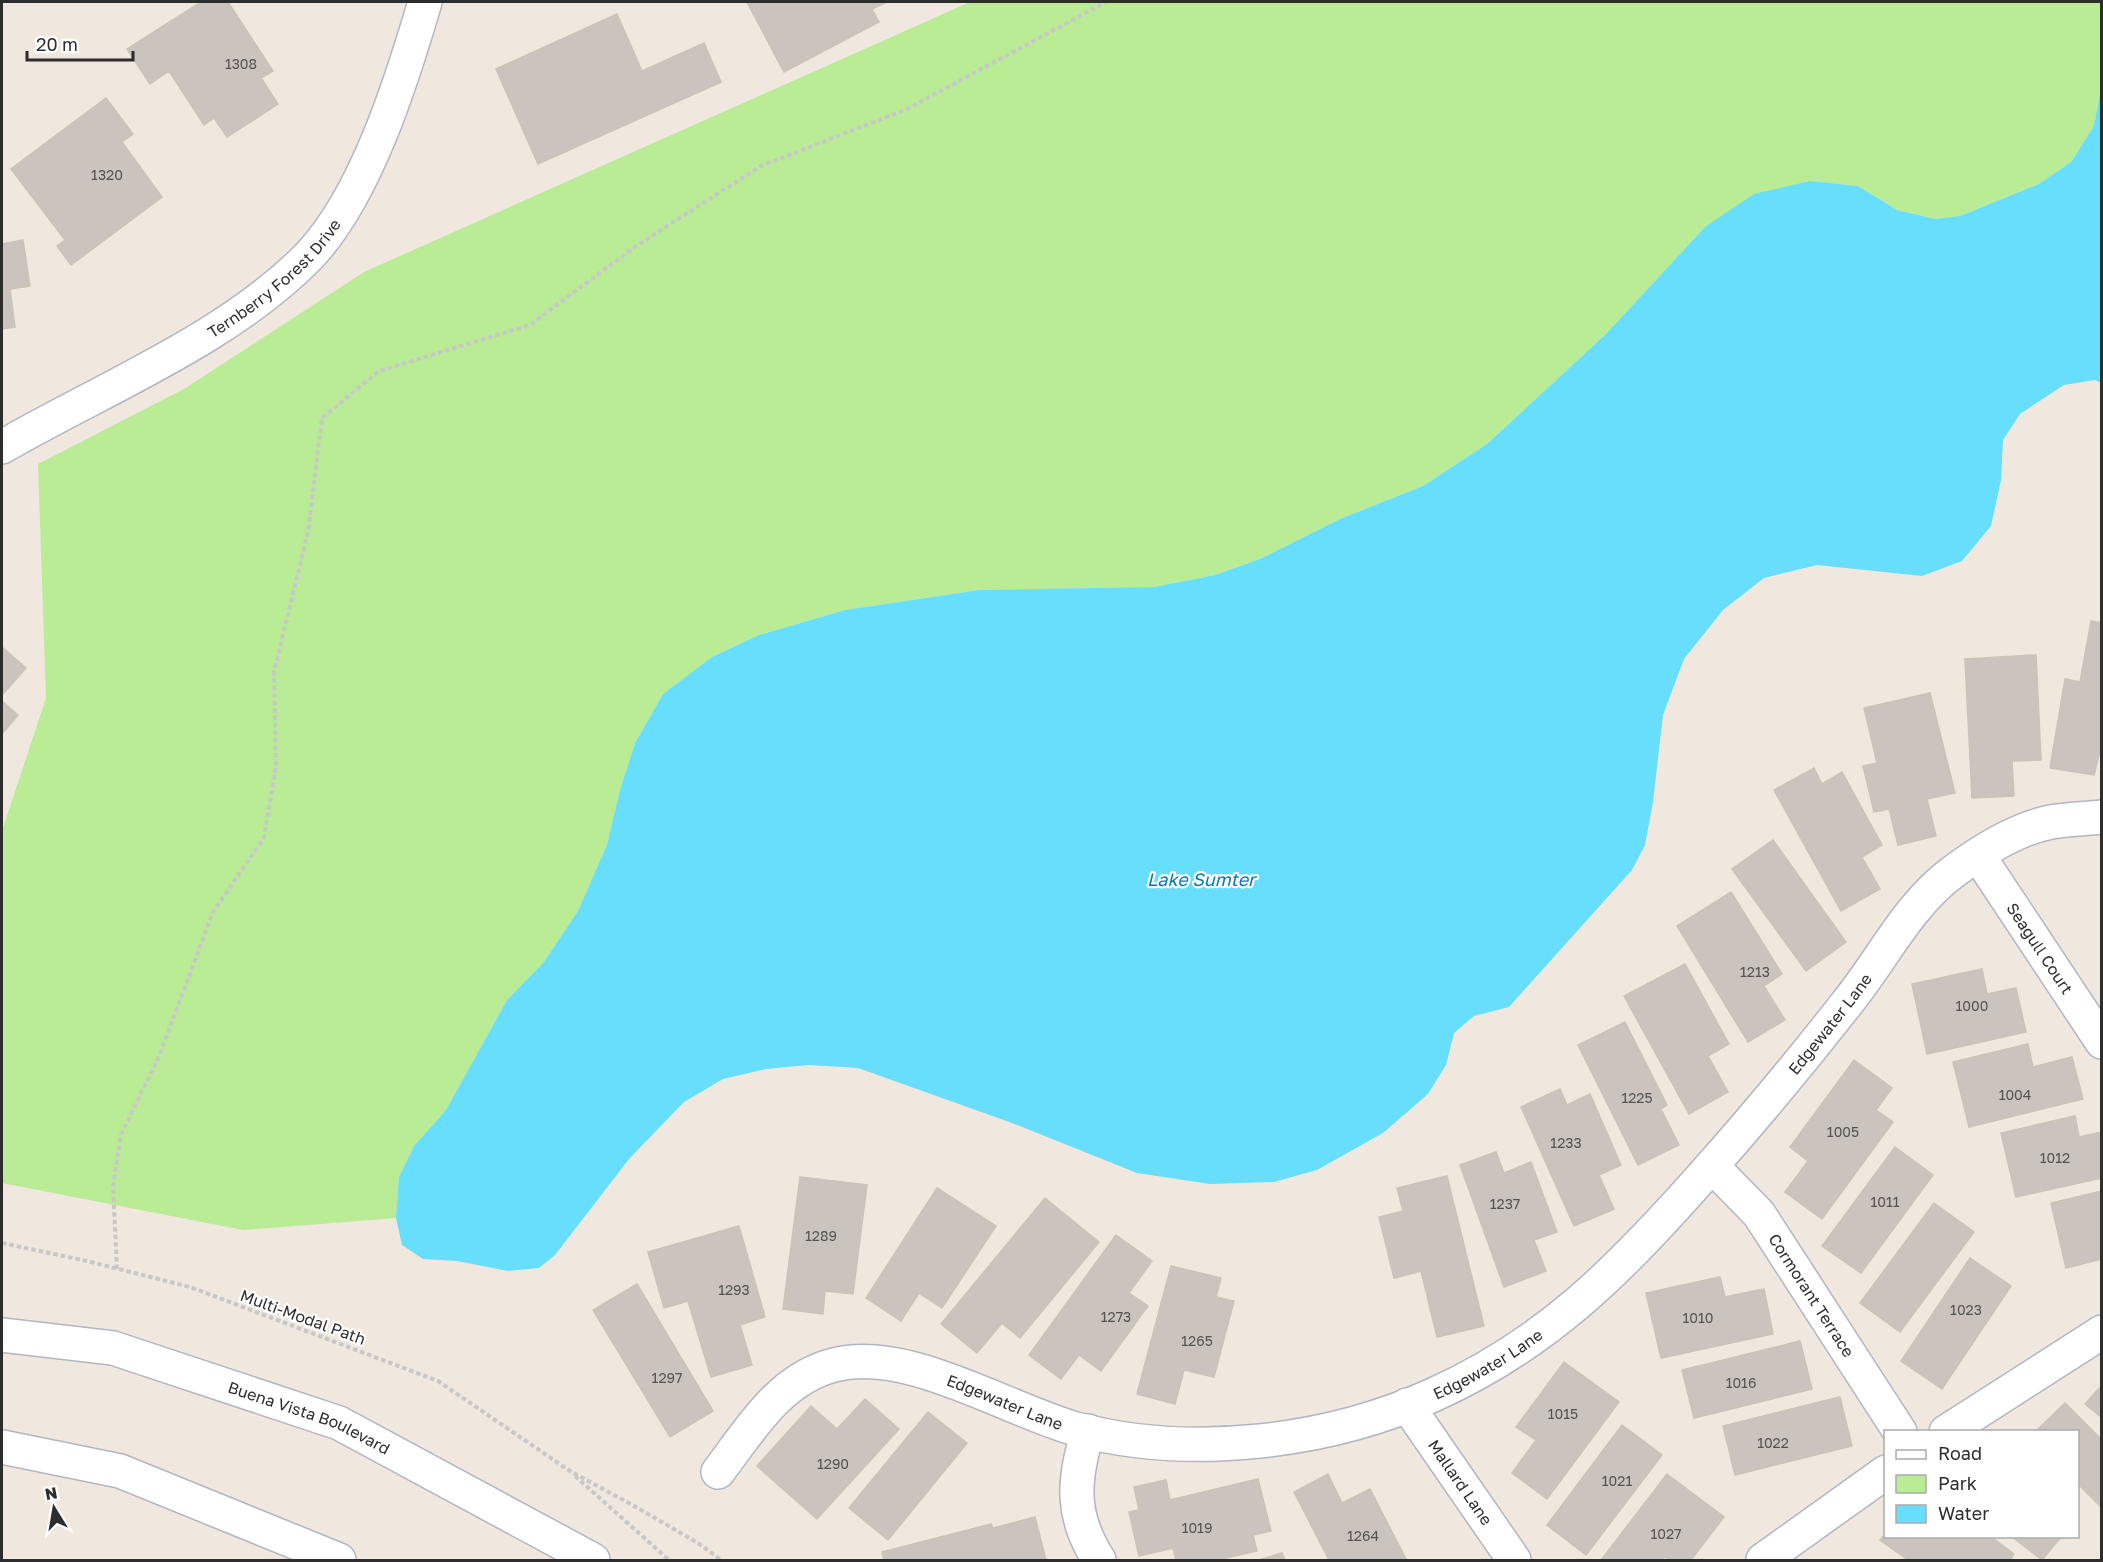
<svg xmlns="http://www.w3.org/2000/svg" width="2103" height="1562" viewBox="0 0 2103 1562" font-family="'Golos Text',sans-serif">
<rect width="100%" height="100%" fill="#f0e7de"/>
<!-- green -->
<path fill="#b9ec95" d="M970 2H2101V89L2094 126 2071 162 2039 184 1960 216 1935 219 1897 210 1858 186 1810 181 1705 227 1606 334 1487 444 1423 486 1340 519 1260 559 1215 575 1154 587 979 590 845 610 759 635 712 657 663 694 635 743 620 790 607 845 578 911 544 962 507 1000 446 1110 414 1146 399 1177 396 1218 243 1230 2 1183V831L46 698 38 464 184 389 364 272Z"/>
<!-- water -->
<path fill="#67dffc" d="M2101 89V383L2095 380 2064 385 2020 414 2003 440 2001 480 1991 526 1962 561 1922 576 1817 565 1764 578 1723 610 1684 659 1663 715 1653 802 1645 845 1632 870 1509 1007 1474 1016 1454 1033 1446 1065 1428 1094 1383 1133 1317 1170 1274 1182 1210 1184 1137 1173 1012 1123 858 1068 809 1065 766 1069 723 1079 684 1102 629 1159 555 1255 539 1268 508 1271 457 1261 423 1259 402 1245 396 1218 399 1177 414 1146 446 1110 507 1000 544 962 578 911 607 845 620 790 635 743 663 694 712 657 759 635 845 610 979 590 1154 587 1215 575 1260 559 1340 519 1423 486 1487 444 1606 334 1705 227 1754 194 1810 181 1858 186 1897 210 1935 219 1960 216 2039 184 2071 162 2094 126Z"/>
<!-- building -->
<path fill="#cbc4be" stroke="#ccc3b7" stroke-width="1.5" d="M201 2H228L273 71 261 78 278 104 227 137 214 118 204 125 169 71 150 84 127 49Z
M747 2H887L872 9 879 22 784 72Z
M617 14 642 71 704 43 721 82 538 164 496 69Z
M106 98 133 134 122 142 162 197 71 265 57 246 65 240 11 169Z
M23 240 30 286 10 289 15 327 2 329V244Z
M2091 621 2102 623V744L2094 775 2050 768 2065 679 2080 682Z
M2 647 26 668 2 695Z
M2036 655 2041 760 2012 761 2014 796 1972 798 1965 659Z
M1930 693 1955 793 1927 799 1936 836 1898 845 1889 809 1874 812 1863 766 1877 763 1864 708Z
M2 701 18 715 2 734Z
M1814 768 1822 784 1842 772 1882 845 1862 857 1880 889 1841 911 1774 790Z
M1773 840 1846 942 1806 971 1732 869Z
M1731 892 1782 974 1764 986 1785 1020 1748 1042 1677 926Z
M1685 964 1729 1044 1708 1056 1728 1092 1689 1114 1624 996Z
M1982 969 1987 994 2016 988 2026 1032 1927 1054 1912 984Z
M1625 1022 1667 1105 1661 1109 1679 1145 1638 1165 1578 1045Z
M2028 1044 2033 1067 2072 1057 2083 1099 1969 1127 1953 1062Z
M1854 1060 1892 1088 1876 1110 1893 1122 1822 1219 1785 1192 1808 1161 1790 1147Z
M1560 1089 1567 1105 1590 1094 1621 1165 1599 1175 1614 1209 1574 1226 1521 1107Z
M2075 1116 2079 1137 2102 1132V1178L2016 1197 2001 1133Z
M1895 1147 1933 1175 1861 1273 1822 1246Z
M1496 1152 1504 1173 1531 1162 1557 1232 1534 1240 1546 1271 1504 1287 1460 1165Z
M1447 1176 1484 1326 1437 1337 1421 1271 1394 1278 1379 1217 1403 1211 1397 1188Z
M800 1177 867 1185 853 1294 825 1291 823 1314 783 1309Z
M937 1188 996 1226 942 1308 919 1293 901 1321 866 1298Z
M2102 1191V1259L2066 1268 2051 1203Z
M1045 1198 1099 1242 1020 1338 1002 1323 977 1353 941 1324Z
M1934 1203 1974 1232 1900 1332 1860 1303Z
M739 1226 765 1317 740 1325 752 1365 711 1377 688 1301 664 1308 648 1252Z
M1116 1235 1152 1261 1129 1293 1148 1306 1101 1371 1079 1355 1061 1379 1029 1355Z
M1970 1258 2011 1286 1942 1389 1901 1361Z
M1171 1266 1221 1278 1216 1297 1234 1301 1214 1377 1184 1370 1175 1404 1137 1394Z
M1720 1277 1725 1297 1764 1289 1773 1334 1661 1358 1646 1293Z
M637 1284 713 1411 670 1437 593 1310Z
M1800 1341 1812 1389 1694 1418 1682 1370Z
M1564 1362 1619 1402 1547 1499 1512 1473 1536 1440 1516 1427Z
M2102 1385V1418L2085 1404Z
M1840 1397 1852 1446 1735 1475 1723 1426Z
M865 1399 899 1429 817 1519 757 1466 811 1406 837 1429Z
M2065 1403 2102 1440V1508L2078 1484V1432H2035Z
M928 1412 967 1443 888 1540 849 1508Z
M1622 1425 1662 1455 1586 1555 1547 1525Z
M1328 1474 1342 1503 1370 1489 1406 1559 1329 1560 1294 1492Z
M1667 1474 1724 1517 1691 1560H1669L1665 1557 1662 1560H1601Z
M1258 1479 1271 1531 1253 1535 1257 1551 1217 1560H1176L1173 1548 1139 1556 1129 1512 1139 1510 1134 1487 1166 1480 1170 1500Z
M1035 1517 1046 1560H884L882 1552 991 1524 993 1528Z
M1886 1533V1536H1990L2014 1554 2010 1560H1908L1880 1540Z
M2011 1536H2062L2042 1560Z
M1282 1553 1285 1560H1259Z"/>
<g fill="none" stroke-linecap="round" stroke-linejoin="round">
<defs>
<g id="minor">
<path id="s1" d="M1978 855 2102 1042"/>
<path id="s2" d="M1712 1166 1759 1214 1900 1432"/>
<path id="s3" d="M1407 1405 1514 1560"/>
<path d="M1088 1431C1073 1480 1070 1515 1099 1560"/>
<path d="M1946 1432 2102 1332"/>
<path id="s4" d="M718 1472C750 1430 779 1379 834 1365 907 1346 1005 1409 1076 1429 1189 1459 1327 1443 1433 1395 1547 1344 1619 1270 1700 1179 1751 1122 1800 1063 1847 1003 1882 960 1908 905 1953 872 1981 851 2016 829 2051 822 2067 819 2085 819 2102 817"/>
<path d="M1763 1560 1886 1472"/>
</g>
<g id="tertiary">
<path id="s5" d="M2 447C102 389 228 339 309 256 366 196 402 80 425 2"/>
</g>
<g id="secondary">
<path id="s6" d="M2 1335 113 1348 339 1423 593 1560"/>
<path d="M2 1447 120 1471 339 1560"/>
</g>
</defs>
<!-- minor casing -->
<use href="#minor" stroke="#b2b6c2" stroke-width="36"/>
<!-- tertiary casing -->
<use href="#tertiary" stroke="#b2b6c2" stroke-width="36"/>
<!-- secondary casing -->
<use href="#secondary" stroke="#b2b6c2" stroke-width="36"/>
<!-- path -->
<path stroke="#c8c8c8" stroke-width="4" stroke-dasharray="4.5 3" stroke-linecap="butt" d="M2 1243 87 1261 190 1287 438 1381 570 1471 636 1507 698 1543 721 1560
M117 1269 113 1186 121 1134 158 1059 213 912 264 838 276 766 274 672 308 532 322 418 379 371 530 325 636 246 761 166 907 109 1106 2
M575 1476 669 1560"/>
<!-- minor -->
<use href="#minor" stroke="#fff" stroke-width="33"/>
<!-- tertiary -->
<use href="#tertiary" stroke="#fff" stroke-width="33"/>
<!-- secondary -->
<use href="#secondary" stroke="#fff" stroke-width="33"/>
</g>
<g text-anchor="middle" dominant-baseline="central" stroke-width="4.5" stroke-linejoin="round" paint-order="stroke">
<!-- number labels -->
<g font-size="14" fill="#545351">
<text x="241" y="63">1308</text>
<text x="107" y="174">1320</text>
<text x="1755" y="971">1213</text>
<text x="1972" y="1005">1000</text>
<text x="2015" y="1094">1004</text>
<text x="1637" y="1097">1225</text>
<text x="1843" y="1131">1005</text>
<text x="1566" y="1142">1233</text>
<text x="2055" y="1157">1012</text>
<text x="1885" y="1201">1011</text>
<text x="1505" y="1203">1237</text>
<text x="821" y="1235">1289</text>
<text x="734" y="1289">1293</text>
<text x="1966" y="1309">1023</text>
<text x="1116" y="1316">1273</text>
<text x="1698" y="1317">1010</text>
<text x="1197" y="1340">1265</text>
<text x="667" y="1377">1297</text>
<text x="1741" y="1382">1016</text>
<text x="1563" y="1413">1015</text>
<text x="1773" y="1442">1022</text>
<text x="833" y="1463">1290</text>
<text x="1617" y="1480">1021</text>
<text x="1197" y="1527">1019</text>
<text x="1666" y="1533">1027</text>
<text x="1363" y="1535">1264</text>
</g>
<!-- street labels -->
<g font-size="16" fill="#2d2d2d" stroke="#fff">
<text stroke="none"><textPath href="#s5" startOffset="322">Ternberry Forest Drive</textPath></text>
<text stroke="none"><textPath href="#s1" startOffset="112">Seagull Court</textPath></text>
<text stroke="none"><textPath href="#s4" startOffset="1329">Edgewater Lane</textPath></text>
<text stroke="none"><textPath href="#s2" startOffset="164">Cormorant Terrace</textPath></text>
<text transform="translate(303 1317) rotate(20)">Multi-Modal Path</text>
<text stroke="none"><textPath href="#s4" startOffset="843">Edgewater Lane</textPath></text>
<text stroke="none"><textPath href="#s4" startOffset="339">Edgewater Lane</textPath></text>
<text stroke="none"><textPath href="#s6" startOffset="320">Buena Vista Boulevard</textPath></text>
<text stroke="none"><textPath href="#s3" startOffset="94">Mallard Lane</textPath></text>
</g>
<!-- water labels -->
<g font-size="18" font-style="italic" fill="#007eae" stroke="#fff">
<text x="1201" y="879">Lake Sumter</text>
</g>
</g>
<!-- border -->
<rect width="2103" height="1562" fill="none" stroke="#2d2d2d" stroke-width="6"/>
<!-- legend -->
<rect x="1884" y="1430" width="195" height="108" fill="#ffffff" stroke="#ababab" stroke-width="1.5"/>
<rect x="1896" y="1450" width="30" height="9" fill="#ffffff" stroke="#ababab" stroke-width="1.5"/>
<text x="1938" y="1460" font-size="18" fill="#2d2d2d">Road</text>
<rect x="1896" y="1475" width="30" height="18" fill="#b9ec95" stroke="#ababab" stroke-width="1.5"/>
<text x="1938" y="1490" font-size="18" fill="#2d2d2d">Park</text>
<rect x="1896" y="1505" width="30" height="18" fill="#67dffc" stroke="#ababab" stroke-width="1.5"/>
<text x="1938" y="1520" font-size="18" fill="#2d2d2d">Water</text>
<!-- north arrow -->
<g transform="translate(54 1508) rotate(349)" stroke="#ffffff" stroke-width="4.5" paint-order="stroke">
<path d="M0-4.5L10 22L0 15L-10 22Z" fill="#2d2d2d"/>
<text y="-9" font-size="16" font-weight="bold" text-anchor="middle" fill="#2d2d2d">N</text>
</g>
<!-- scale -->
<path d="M27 51v9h106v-9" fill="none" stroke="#2d2d2d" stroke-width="3"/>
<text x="36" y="51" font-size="18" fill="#2d2d2d" stroke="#ffffff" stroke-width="4.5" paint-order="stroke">20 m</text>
</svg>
